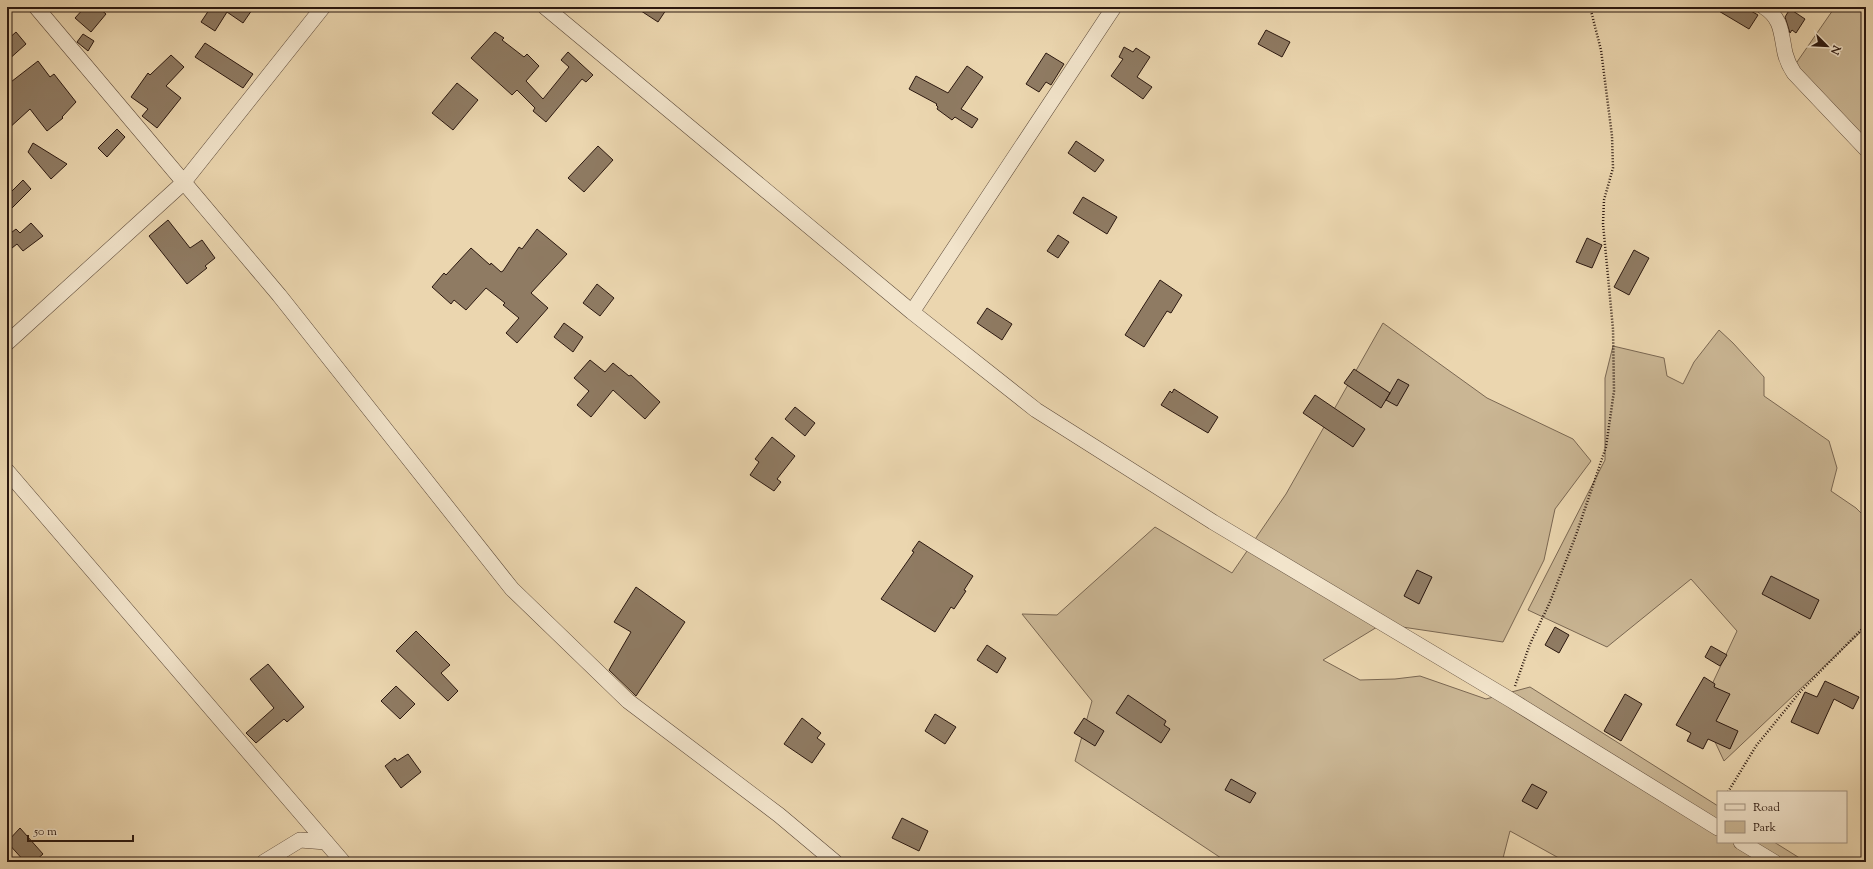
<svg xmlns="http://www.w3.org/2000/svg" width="1873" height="869" viewBox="0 0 1873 869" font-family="'Sorts Mill Goudy',serif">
<rect width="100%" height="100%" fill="#ebd6af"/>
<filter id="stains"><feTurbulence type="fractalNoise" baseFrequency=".005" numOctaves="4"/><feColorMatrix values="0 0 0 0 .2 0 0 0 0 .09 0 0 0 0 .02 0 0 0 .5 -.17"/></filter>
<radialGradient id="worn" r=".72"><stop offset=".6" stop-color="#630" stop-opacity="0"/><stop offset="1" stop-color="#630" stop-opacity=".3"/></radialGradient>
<!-- green -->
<path fill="#cab694" stroke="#7a6752" d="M1835 7H1866V142L1788 75Z
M1383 323 1487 398 1573 439 1591 461 1555 509 1544 560 1503 642 1382 624 1323 660 1360 680 1395 679 1420 676 1486 699 1530 687 1718 806V842H1774L1806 862H1566L1510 831 1502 862H1227L1075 761 1092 701 1022 614 1057 615 1155 527 1232 573 1286 494Z
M1719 330 1733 343 1764 377V396L1829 441 1837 468 1831 491 1856 508 1866 518V627L1724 761 1700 710 1737 631 1691 579 1607 647 1528 610 1605 460V378L1613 346 1664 358 1667 376 1683 384 1694 362Z"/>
<!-- building -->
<path fill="#8f7b63" stroke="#2b1810" d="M85 7H98L106 14 91 32 75 18Z
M211 7H254L243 23 227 12 215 31 201 22Z
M635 7H668L658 22Z
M1712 7H1744L1758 15 1749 29Z
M1790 9 1805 19 1796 33 1792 30 1790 33 1785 17Z
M1266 30 1290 42 1282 57 1258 44Z
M16 32 26 44 7 61V40Z
M495 32 504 38 502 40 524 57 527 54 539 66 526 81 543 99 569 67 561 60 568 52 593 75 586 82 582 79 546 122 533 111 535 108 517 90 512 95 471 58Z
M83 34 94 41 88 51 77 42Z
M205 43 253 74 243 88 195 57Z
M1124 47 1133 52 1136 48 1150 57 1137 77 1152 87 1143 99 1111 76 1123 59 1119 57Z
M1046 53 1064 64 1051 85 1046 82 1039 92 1026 84Z
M171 55 184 67 166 86 181 98 157 128 142 116 148 109 131 97 148 73 150 75Z
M38 61 50 77 54 74 76 102 62 117 63 118 47 131 30 109 7 130V85Z
M967 66 983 77 961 109 978 119 972 128 955 117 952 120 937 109 938 107 936 105 937 104 909 89 916 76 948 93Z
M457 83 478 100 453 130 432 113Z
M117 129 125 137 107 157 98 148Z
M1076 141 1104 160 1095 172 1068 153Z
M33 143 67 164 51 179 28 152Z
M598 146 613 160 584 192 568 178Z
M23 180 31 189 7 213V196Z
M1083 197 1117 217 1107 234 1073 213Z
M168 220 190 248 202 240 215 258 205 266 207 268 187 284 149 236Z
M31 223 43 236 23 251 17 244 7 252V236L16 229 20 233Z
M537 229 567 254 531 293 548 308 517 343 506 333 519 318 503 305 505 303 486 288 466 310 454 300 451 304 432 287 444 273 446 275 471 248 490 265 491 263 501 272 503 271 519 247 522 249Z
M1058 235 1069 242 1058 258 1047 251Z
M1587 238 1602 245 1592 268 1576 262Z
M1634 250 1649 258 1629 295 1614 287Z
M1160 280 1182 295 1171 313 1167 311 1144 347 1125 335Z
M597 284 614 298 600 316 583 303Z
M987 308 1012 324 1002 340 977 323Z
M564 323 583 337 573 352 554 337Z
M590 360 605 372 613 363 629 376 631 375 660 402 645 419 613 390 591 417 577 405 589 391 574 378Z
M1354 369 1390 393 1381 408 1344 383Z
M1398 379 1409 385 1397 406 1386 400Z
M1174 389 1218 417 1208 433 1161 405 1170 391 1172 393Z
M1315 395 1365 429 1353 447 1303 413Z
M795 407 815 423 805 436 785 419Z
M772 437 795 456 777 479 781 482 774 491 750 475 759 462 755 459Z
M919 541 973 576 964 590 966 591 954 609 951 607 935 632 881 599 914 552 912 551Z
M1417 570 1432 577 1419 604 1404 596Z
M1771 576 1819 600 1810 619 1762 594Z
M636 587 685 622 636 696 609 670 631 632 614 622Z
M1555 627 1569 635 1559 653 1545 645Z
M416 631 450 665 441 673 458 691 448 701 396 651Z
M987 645 1006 658 997 673 977 660Z
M1711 646 1727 655 1720 666 1705 657Z
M268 664 304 707 287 722 284 719 256 743 246 733 274 708 250 679Z
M1704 677 1715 684 1714 687 1730 694 1716 721 1738 731 1730 749 1708 739 1703 749 1687 741 1691 733 1676 725Z
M1825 681 1859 697 1853 709 1834 699 1818 734 1791 722 1805 692 1817 697Z
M396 686 415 704 400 719 381 701Z
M1625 694 1642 704 1621 741 1604 731Z
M1128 695 1166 721 1164 725 1170 729 1161 743 1116 713Z
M935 714 956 727 945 744 925 731Z
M802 718 821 733 817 738 825 744 812 763 784 744Z
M1084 718 1104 731 1095 746 1074 733Z
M408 754 421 772 401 788 385 766 395 758 397 761Z
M1231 779 1256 793 1250 803 1225 790Z
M1532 784 1547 792 1537 809 1522 801Z
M902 818 928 831 919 851 892 838Z
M20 828 43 854 34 862H25L7 842Z"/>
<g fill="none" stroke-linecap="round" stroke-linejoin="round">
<defs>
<path id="minor" d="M36 7 279 295 512 589 628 701 779 815 835 862
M545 7 912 312 1036 410 1213 522 1511 700 1718 828
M1764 7C1782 18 1781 34 1785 53 1787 61 1790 67 1794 73L1866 149
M912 312 1114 7
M7 343 183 183 323 7
M7 471 343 862
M1741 842 1774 862
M264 862 300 840 326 842"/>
</defs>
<!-- minor casing -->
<use href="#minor" stroke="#5b4838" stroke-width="16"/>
<!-- path -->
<path stroke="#2b1810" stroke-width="2.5" stroke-dasharray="1 2" stroke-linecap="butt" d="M1515 686 1530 644 1550 602 1576 535 1606 447 1614 391 1613 329 1603 224 1604 200 1613 168 1612 136 1601 50 1590 7
M1728 792 1756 746 1800 692 1866 625"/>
<!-- minor -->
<use href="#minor" stroke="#f2e4cb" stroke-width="15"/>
</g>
<!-- margin -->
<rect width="1873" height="869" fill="none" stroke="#ebd6af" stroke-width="24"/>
<rect x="8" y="8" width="1857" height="853" fill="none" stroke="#2b1810" stroke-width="2"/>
<rect x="12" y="12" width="1849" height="845" fill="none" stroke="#2b1810"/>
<!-- legend -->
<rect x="1717" y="791" width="130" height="52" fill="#f2e4cb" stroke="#a29280"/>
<rect x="1725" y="804" width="20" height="6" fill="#f2e4cb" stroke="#a29280"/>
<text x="1753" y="811" font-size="12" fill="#2b1810">Road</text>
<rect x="1725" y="821" width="20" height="12" fill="#cab694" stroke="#a29280"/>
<text x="1753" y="831" font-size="12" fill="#2b1810">Park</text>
<!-- north arrow -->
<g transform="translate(1827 46) rotate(114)" stroke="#f2e4cb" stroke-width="3" paint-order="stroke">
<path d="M0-3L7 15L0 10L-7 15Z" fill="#2b1810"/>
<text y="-6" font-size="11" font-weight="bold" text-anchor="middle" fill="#2b1810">N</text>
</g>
<!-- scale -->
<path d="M28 835v6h105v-6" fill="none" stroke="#2b1810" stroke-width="2"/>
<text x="34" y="835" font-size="12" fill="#2b1810" stroke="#f2e4cb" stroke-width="3" paint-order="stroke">50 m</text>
<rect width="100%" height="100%" filter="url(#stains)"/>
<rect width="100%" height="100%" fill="url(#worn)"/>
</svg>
